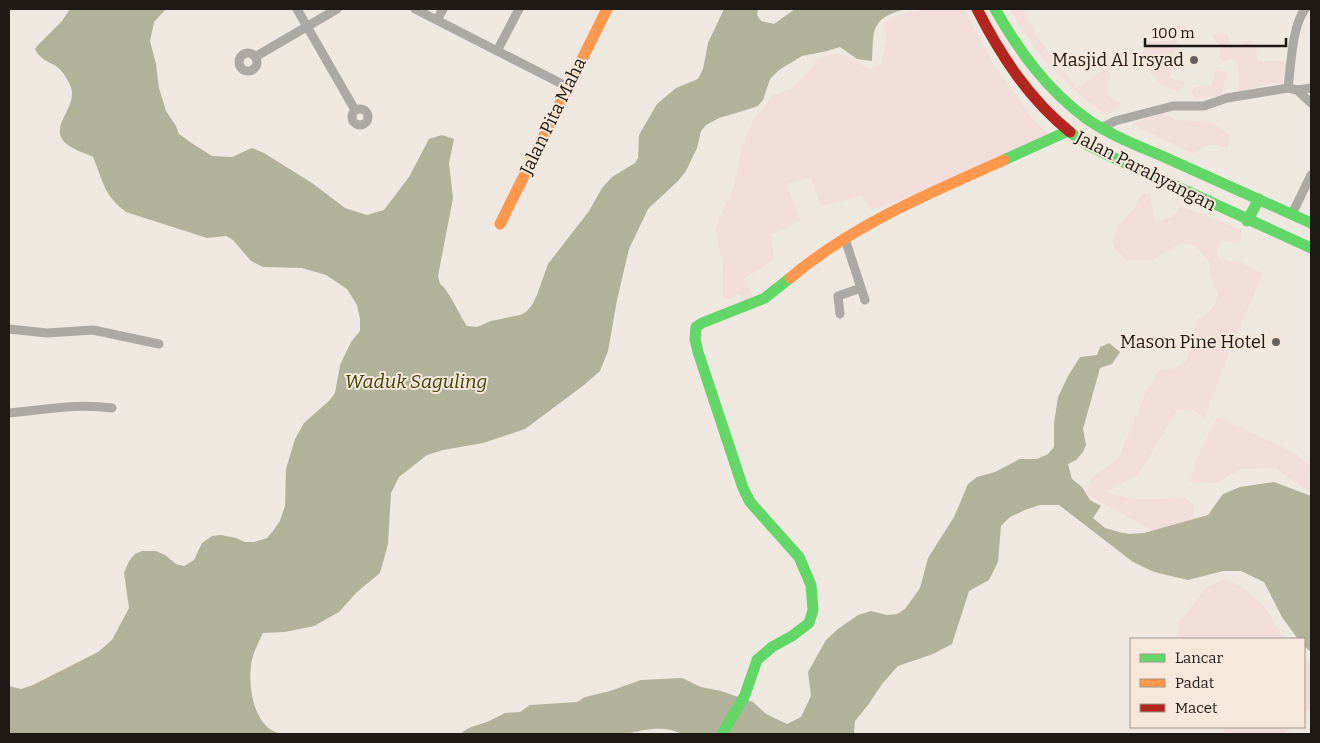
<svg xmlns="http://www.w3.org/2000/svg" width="1320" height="743" viewBox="0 0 1320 743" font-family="Bitter,serif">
<rect width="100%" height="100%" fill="#efe8e1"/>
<!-- green -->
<path fill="#f1ddd9" d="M931 9H964L994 66 1032 118 1050 136 935 187 871 210 862 196 821 206 811 178 786 184 801 220 771 235 774 259 744 279 753 296 742 302 739 294 730 299 723 298V266L719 250 716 229 720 216 733 189 743 144 753 122 772 96 793 88 813 66 815 60C841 48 847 57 870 69L881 64 887 37 883 24C896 12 914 11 931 9Z
M1010 9H1023C1036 38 1056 64 1077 88L1107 68 1111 73 1106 90 1111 98 1120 103V108L1111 113 1105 114C1062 82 1036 55 1010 9Z
M1182 25 1186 27 1188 31 1185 36H1178L1170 78 1184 82V87L1178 92 1161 85 1139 60 1147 42 1170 41 1173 27Z
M1216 34 1228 35 1230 44 1237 46 1250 40 1258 47 1256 55 1258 61H1283L1286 64 1283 83H1272L1237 92 1239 84 1238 63 1231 59 1223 61 1220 58V45L1215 41 1213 36Z
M1216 70 1228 72 1221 95 1196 98 1191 93 1194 87 1211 86Z
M1159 114 1170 116 1175 120 1211 122 1232 137 1227 148C1212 142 1206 144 1193 154L1132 124Z
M1143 193 1150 195 1155 221C1166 219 1176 218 1180 206L1242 230 1240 242 1222 240 1216 253 1218 258 1236 263 1238 261 1263 273 1237 334 1204 418 1193 410 1178 409 1138 475 1107 491C1131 503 1159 499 1185 497L1194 506 1193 523 1162 536 1085 493 1093 477 1119 457 1146 392 1160 369H1174L1186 361 1197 320C1209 313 1223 302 1215 286 1211 275 1209 275 1210 263L1195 245 1180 244 1153 260H1127L1116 250 1112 241 1121 222 1135 207Z
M1217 417 1295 453 1311 467V493L1275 468 1240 469 1217 483 1189 482 1197 459Z
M1225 579C1240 586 1256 595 1266 609 1274 620 1277 629 1286 639H1177L1178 623 1208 586Z
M1304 658 1311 665V708L1304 715Z
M1223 727H1292L1284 734H1225Z"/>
<!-- water -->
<path fill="#b1b299" d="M70 9H166L154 22 150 41 156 64 159 88 166 111 176 126 179 134 193 144 212 156 232 157 252 148 264 153 312 183 345 208 367 215 384 210 409 177 429 139 442 135 454 139 449 163 453 198 438 276 440 284C449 290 460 316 467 326L477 327 491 321 520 315 526 312 532 305 537 295 548 264 589 211 602 188 612 177 635 163 638 158 639 135 657 104 676 88 698 79 703 69 708 43 724 9H758L757 15 761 21 774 24 795 9H905C870 19 874 29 872 61L857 59 840 47 827 51 802 56 779 70 770 79 763 100 758 106 746 110 719 118 706 125 701 131 697 148 686 171 678 181 648 209 629 249 617 300 608 351 600 371 584 385 525 429 483 443 443 450 427 455 399 477 391 493 388 544 380 573 357 592 339 612 314 626 285 632 263 633C258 644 252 654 251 666 248 690 255 730 282 734H9V686L21 689 33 685 98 652 112 640 129 608 124 573 129 561 135 554 142 551H156L165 555 176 564 184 566 194 560 202 543 212 536 221 535 236 538 245 542H254L267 538 273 531 280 521 285 506 286 469 295 439 304 423 330 400 335 393 340 365 351 342 360 331V319L357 305 347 289 326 275 302 268 263 267 251 261 233 240 226 236 207 238 126 212C103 194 104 183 93 157 85 153 75 150 68 145 44 128 81 107 70 85 67 78 62 70 56 66 47 61 40 59 35 49L37 46 62 21Z
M1109 343 1120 352 1112 364 1100 368 1083 429 1086 445 1083 452 1076 460 1068 464 1072 479 1082 487 1090 500 1101 506 1093 518 1105 528 1119 532 1129 534 1144 533 1208 515 1223 494 1240 487 1274 482 1311 496V652L1304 646V639H1298L1282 617 1264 582 1241 571H1223L1188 580 1154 572 1133 562 1059 505H1040L1025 510 1010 517 1001 526 998 562 989 580 969 591 952 644 933 654 898 666 882 684 868 705 855 721 854 731 855 734H682C666 725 644 729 627 734H459L471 727 487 722 505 713 520 712 530 705 577 702 585 697 610 691 641 680 682 678 701 687 721 691 753 702 766 714 787 724 801 717 811 696 808 672 826 640 838 629 858 615 871 611 887 615 897 614 905 609 920 588 928 558 954 517 968 484 977 477 995 472 1020 459H1037L1048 454 1054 447V423L1058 397 1068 376 1080 357 1097 355 1100 347Z"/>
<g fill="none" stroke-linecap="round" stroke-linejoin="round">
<!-- street -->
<path stroke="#aca8a3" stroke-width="9" d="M297 9 355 110
M415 9 568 87
M437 20 443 9
M497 51 519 9
M239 62a9 9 0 1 1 18 0a9 9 0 1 1-18 0Z
M255 57 337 9
M1288 88C1291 65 1292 26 1305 9
M1297 90 1311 103
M352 117a8 8 0 1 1 16 0a8 8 0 1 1-16 0Z
M1101 128 1115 121 1173 106H1204L1227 98 1288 88 1297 90 1311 88
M1292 214 1311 175
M845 239 865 300
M840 314 838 296 861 288
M9 329 47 333 93 330 159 344
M9 413C45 410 75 403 112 408"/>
<!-- fast -->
<path stroke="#63d668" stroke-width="11" d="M995 9C1019 51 1047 90 1087 119 1110 135 1136 145 1162 156 1212 178 1261 201 1311 223
M1070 132 1088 145 1110 156 1311 248
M1004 160 1068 131
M1247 221 1259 199
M722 734 745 695 757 660 772 647 792 636 809 623 813 610 811 585 799 557 750 502 743 488 698 352 695 339 696 327 702 323 765 298 790 278"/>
<!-- slow -->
<path stroke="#ff974d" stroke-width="11" d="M500 224 607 9
M790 278C854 224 928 194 1004 160"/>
<!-- jam -->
<path stroke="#b3261e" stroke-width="11" d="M977 9C1001 56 1029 99 1070 132"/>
</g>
<!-- markers -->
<g fill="#67615c" stroke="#f5e8db" stroke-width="2">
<circle cx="1194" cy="60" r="5"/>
<circle cx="1276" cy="342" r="5"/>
</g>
<g text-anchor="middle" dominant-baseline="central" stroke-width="4" stroke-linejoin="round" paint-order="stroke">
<!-- poi labels -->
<g font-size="18" fill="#1e1915" stroke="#f5e8db" text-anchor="end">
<text x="1184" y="60">Masjid Al Irsyad</text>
<text x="1266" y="342">Mason Pine Hotel</text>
</g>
<!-- street labels -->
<g font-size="18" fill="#1e1915" stroke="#f5e8db">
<text transform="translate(553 116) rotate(-64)">Jalan Pita Maha</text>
<text transform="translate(1146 171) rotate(27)">Jalan Parahyangan</text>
</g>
<!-- water labels -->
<g font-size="19" font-style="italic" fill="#3d4206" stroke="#f5e8db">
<text x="416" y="381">Waduk Saguling</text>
</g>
</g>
<!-- border -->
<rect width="1320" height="743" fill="none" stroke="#1e1915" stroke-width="20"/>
<!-- legend -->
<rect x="1130" y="638" width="175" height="90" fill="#f5e8db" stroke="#9f958c"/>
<rect x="1140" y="654" width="25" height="8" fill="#63d668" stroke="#9f958c"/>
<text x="1175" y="663" font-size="15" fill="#1e1915">Lancar</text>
<rect x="1140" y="679" width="25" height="8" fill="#ff974d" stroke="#9f958c"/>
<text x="1175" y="688" font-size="15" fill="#1e1915">Padat</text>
<rect x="1140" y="704" width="25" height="8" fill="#b3261e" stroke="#9f958c"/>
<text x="1175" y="713" font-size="15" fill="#1e1915">Macet</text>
<!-- scale -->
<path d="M1145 38v8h141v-8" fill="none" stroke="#1e1915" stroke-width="2.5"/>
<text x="1152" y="38" font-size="15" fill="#1e1915" stroke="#f5e8db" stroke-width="4" paint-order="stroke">100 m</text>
</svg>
